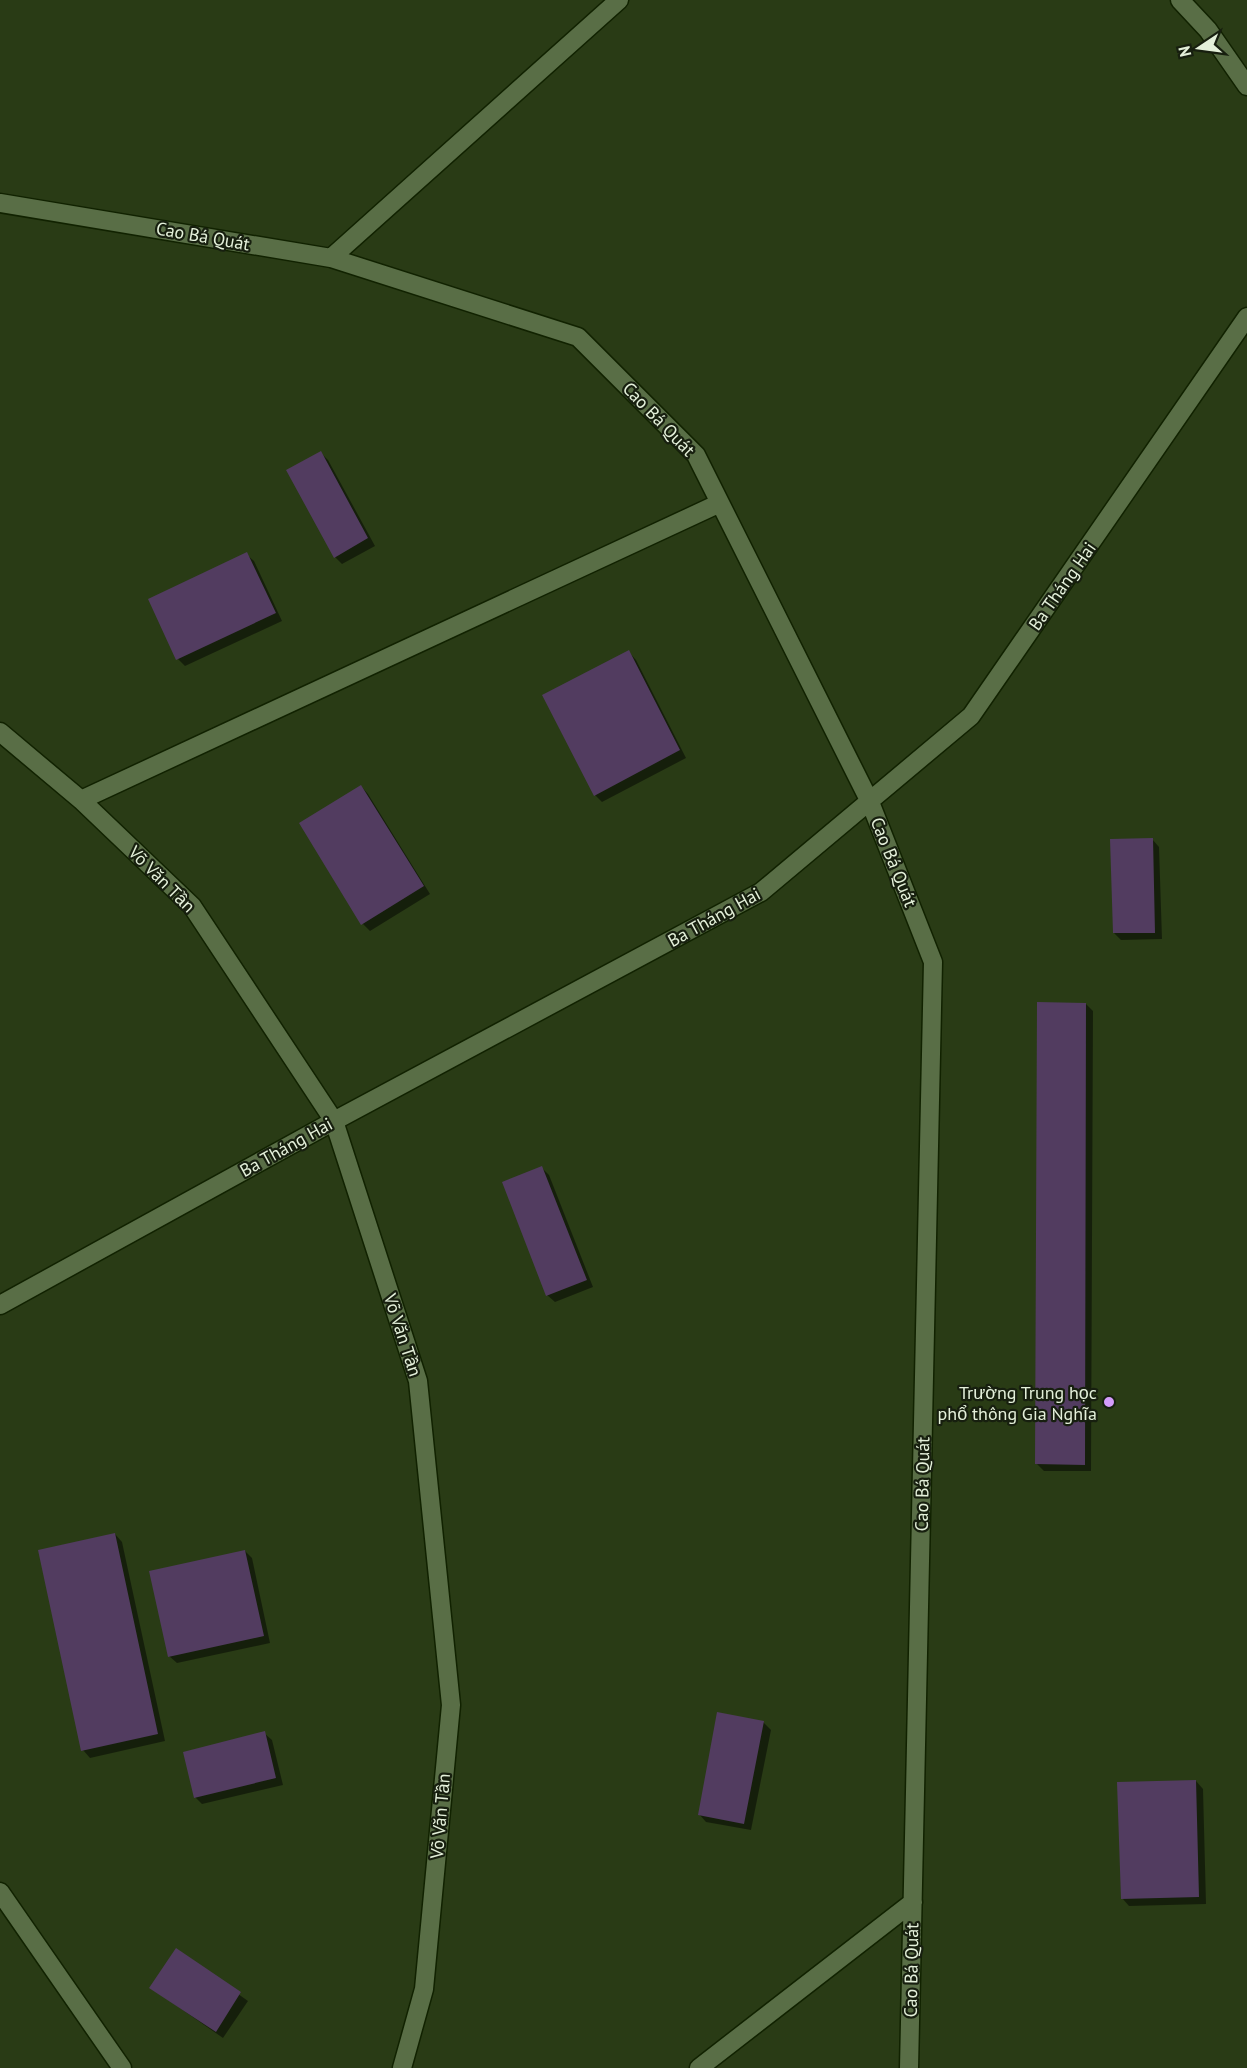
<svg xmlns="http://www.w3.org/2000/svg" width="1247" height="2068" viewBox="0 0 1247 2068" font-family="'PT Sans',sans-serif">
<rect width="100%" height="100%" fill="#293b15"/>
<!-- shadow -->
<path fill="#0007" d="M321 453 328 460 375 546 342 564 335 557Z
M246 554 254 561 282 621 185 666 178 659 150 600Z
M629 652 636 660 686 758 602 802 595 795Z
M361 786 368 794 430 894 370 931 363 924 301 823Z
M1152 839 1159 847 1162 939 1121 940 1114 933Z
M1086 1004 1093 1011 1091 1471H1044L1037 1464Z
M542 1168 549 1175 593 1287 555 1302 547 1295Z
M115 1534 122 1542 165 1741 90 1758 83 1750Z
M245 1551 252 1558 270 1643 177 1663 169 1656Z
M763 1722 771 1730 751 1830 706 1822 699 1814Z
M264 1733 272 1740 283 1785 202 1804 195 1797Z
M1196 1781 1203 1789 1206 1904 1129 1906 1122 1898Z
M176 1950 248 2001 223 2038 151 1988Z"/>
<!-- building -->
<path fill="#523c60" d="M321 451 368 538 334 558 286 470Z
M247 552 276 613 176 660 148 599Z
M629 650 680 750 594 796 542 695Z
M361 785 424 886 361 925 299 823Z
M1153 838 1155 933H1113L1110 839Z
M1037 1002 1086 1003 1085 1465 1035 1464Z
M542 1166 587 1280 546 1296 502 1182Z
M115 1533 158 1734 81 1751 38 1550Z
M245 1550 264 1636 168 1657 149 1571Z
M717 1712 764 1721 744 1824 698 1815Z
M265 1731 276 1778 194 1798 183 1752Z
M1196 1780 1199 1897 1121 1899 1117 1782Z
M176 1948 241 1992 216 2032 149 1988Z"/>
<g fill="none" stroke-linecap="round" stroke-linejoin="round">
<defs>
<path id="minor" d="M1180 0 1208 30 1247 86
M0 203 331 258 578 337 696 455 870 802 933 962 909 2068
M331 258 619 0
M0 732 81 800 192 906 334 1121 418 1381 451 1705 424 1989 402 2068
M81 800 720 503
M0 1305 334 1121 761 892 971 716 1247 317
M0 1892 122 2068
M699 2068 913 1902"/>
</defs>
<!-- minor casing -->
<use href="#minor" stroke="#120" stroke-width="21"/>
<!-- minor -->
<use href="#minor" stroke="#596e46" stroke-width="18"/>
</g>
<!-- markers -->
<circle fill="#d49cfb" stroke="#171f0f" stroke-width="2" cx="1109" cy="1402" r="6"/>
<g text-anchor="middle" dominant-baseline="central" stroke-width="4.5" stroke-linejoin="round" paint-order="stroke">
<!-- street labels -->
<g font-size="18" fill="#e4f0da" stroke="#171f0f">
<text transform="translate(203 236) rotate(10)">Cao Bá Quát</text>
<text transform="translate(659 419) rotate(46)">Cao Bá Quát</text>
<text transform="translate(1062 586) rotate(-55)">Ba Tháng Hai</text>
<text transform="translate(894 862) rotate(68)">Cao Bá Quát</text>
<text transform="translate(162 879) rotate(45)">Võ Văn Tần</text>
<text transform="translate(714 917) rotate(-29)">Ba Tháng Hai</text>
<text transform="translate(286 1147) rotate(-29)">Ba Tháng Hai</text>
<text transform="translate(403 1335) rotate(72)">Võ Văn Tần</text>
<text transform="translate(922 1484) rotate(-89)">Cao Bá Quát</text>
<text transform="translate(440 1816) rotate(-85)">Võ Văn Tần</text>
<text transform="translate(911 1970) rotate(-89)">Cao Bá Quát</text>
</g>
<!-- poi labels -->
<g font-size="18" fill="#e4f0da" stroke="#171f0f" text-anchor="end">
<text x="1097" y="1392">Trường Trung học<tspan x="1097" dy="21">phổ thông Gia Nghĩa</tspan></text>
</g>
</g>
<!-- north arrow -->
<g transform="translate(1199 48) rotate(257)" stroke="#171f0f" stroke-width="4.5" paint-order="stroke">
<path d="M0-4.5L10 22L0 15L-10 22Z" fill="#e4f0da"/>
<text y="-9" font-size="16" font-weight="bold" text-anchor="middle" fill="#e4f0da">N</text>
</g>
</svg>
